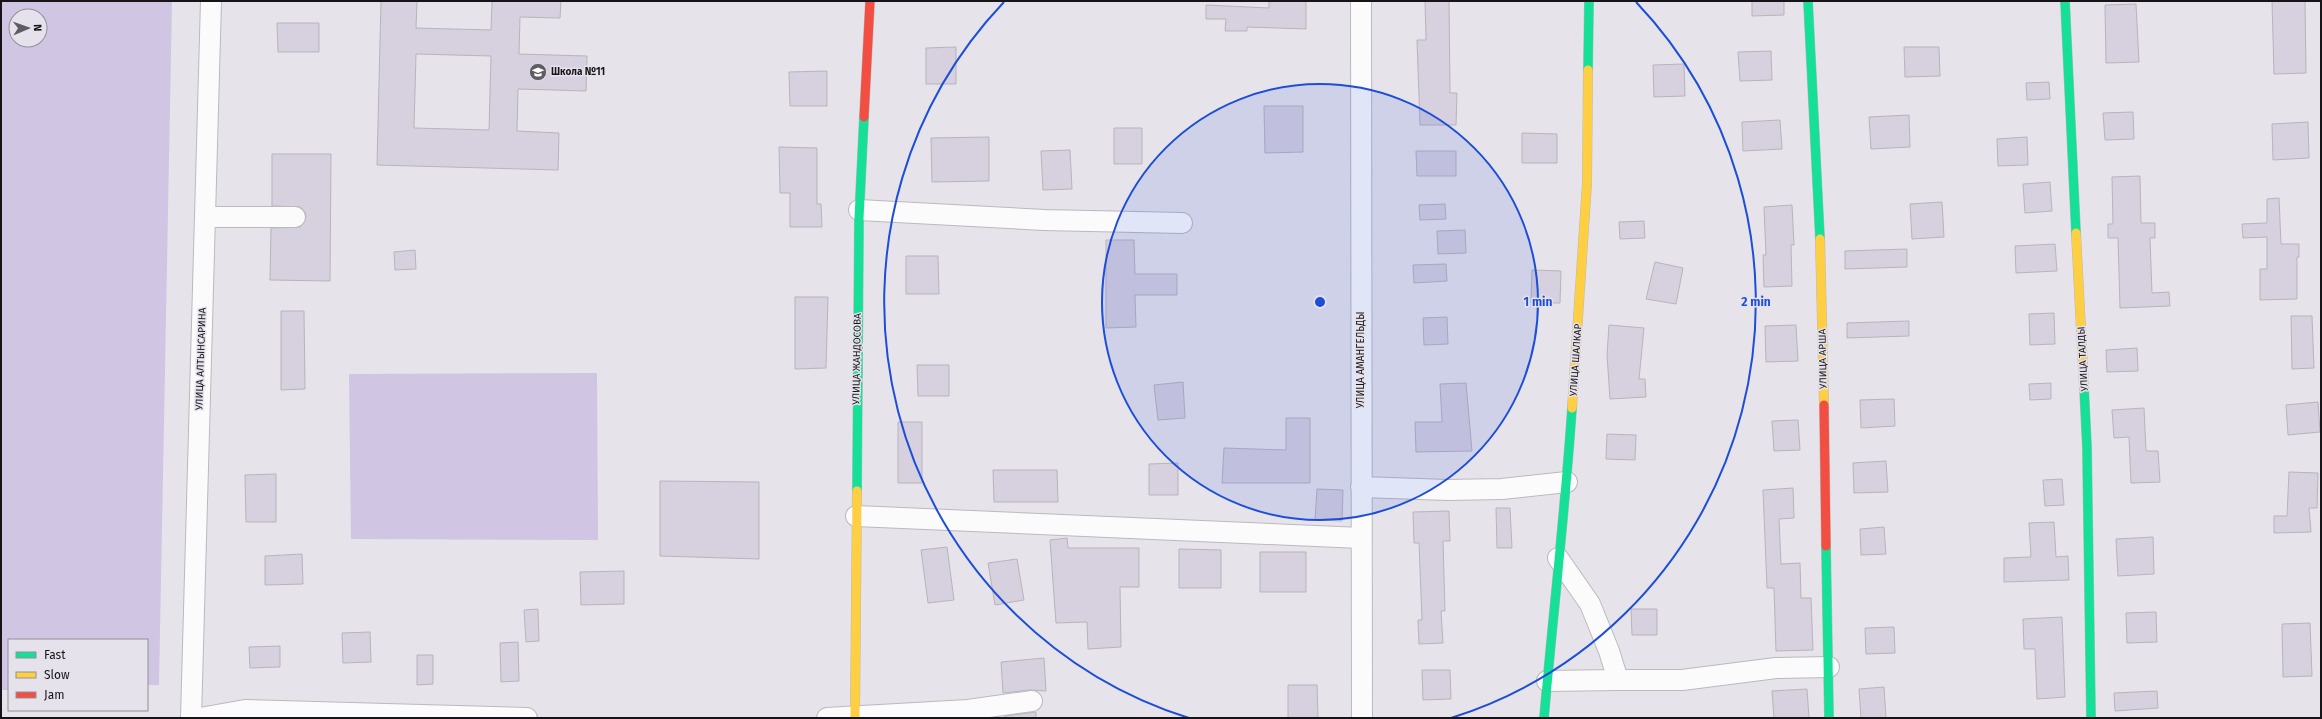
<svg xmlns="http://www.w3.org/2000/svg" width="2322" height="719" viewBox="0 0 2322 719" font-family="'Fira Sans',sans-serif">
<rect width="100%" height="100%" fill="#e6e4ea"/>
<!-- green -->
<path fill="#d0c5e2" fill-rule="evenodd" d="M1 1H172L159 685H147V640H9V690H1ZM16 16H40V40H16Z
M597 373 598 540 351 539 349 374Z"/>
<!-- building -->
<path fill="#d6d0df" stroke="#b7b5ba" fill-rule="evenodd" d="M381 1H417L416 28 491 30 492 1H561L560 18 520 17 519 54 587 56 586 91 518 89 517 131 559 133 558 170 377 165ZM416 54 491 56 489 130 414 128Z
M1269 1H1306V29L1247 27V31H1225L1226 19H1206V5L1269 8Z
M1425 1H1449L1450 93H1457L1456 125H1420L1417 40H1426Z
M1752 1H1784V15L1752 16Z
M2272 1H2305L2306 73 2274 74Z
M2136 4 2139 62 2106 63 2105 5Z
M277 23H319V52H278Z
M956 47V84H926V48Z
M1904 47H1939L1940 76 1905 77Z
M1771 51 1772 80 1740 81 1738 52Z
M1684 64 1685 96 1654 97 1653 65Z
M827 71V106H790L789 72Z
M2049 82 2050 99 2027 100 2026 83Z
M1264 106H1303V152L1265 153Z
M2133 112 2134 139 2105 140 2103 113Z
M1909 115 1910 147 1871 149 1869 117Z
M1780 120 1782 149 1743 151 1742 122Z
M2308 122 2309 158 2273 160 2272 124Z
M1114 128H1142V164H1114Z
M1522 133 1557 134V163H1522Z
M989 137V181L932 182 931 138Z
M2027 137 2028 165 1998 166 1997 139Z
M779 147 817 148V204H821L822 227H790V193H780Z
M1070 150 1072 189 1043 190 1041 151Z
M1416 151H1456V176H1417Z
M272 154H331L330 281 270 280 271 228 300 227 306 217 305 212 300 207 272 206Z
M2140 176 2141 223H2155V238H2150L2152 293 2169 292 2170 306 2120 308 2118 238H2108V224H2113L2112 177Z
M2050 182 2052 211 2025 213 2023 184Z
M2279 198 2281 244H2299V257H2297V299L2260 300V269H2267V237L2243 238 2242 224 2267 223V199Z
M1942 202 1944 237 1912 239 1910 204Z
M1445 204 1446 219 1420 220 1419 205Z
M1792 205 1794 245H1791L1792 286 1764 287 1763 255H1766L1764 207Z
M1644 221 1645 238 1620 239 1619 222Z
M1465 230 1466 253 1438 254 1437 231Z
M1106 240H1134L1135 274H1177V295H1135L1136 327 1106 328Z
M2055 244 2057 271 2016 273 2015 246Z
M1907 249V267L1845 269V251Z
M415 250 416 269 395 270 394 252Z
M906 256H938L939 294H906Z
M1655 262 1683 268 1676 304 1646 299Z
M1446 264 1447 281 1414 283 1413 265Z
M1532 270 1561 271 1560 303H1531Z
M795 297H828L826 368 795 369Z
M281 311H304L305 389 281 390Z
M2054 313 2055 344 2030 345 2029 314Z
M2291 316H2312L2314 368 2292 369Z
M1447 317 1448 344 1424 345 1423 318Z
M1909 321V336L1847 338V323Z
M1609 325 1644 328 1639 379H1645L1646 397 1610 399 1607 355Z
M1796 325 1798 361 1766 362 1765 326Z
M2137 348 2138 371 2107 372 2106 350Z
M917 365H949V396H918Z
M1183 382 1185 418 1158 420 1154 385Z
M1466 383 1472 451 1416 452 1415 422H1442L1440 384Z
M2051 383V399L2030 400 2029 384Z
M1894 399 1895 426 1861 428 1860 400Z
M2318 402 2320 432 2288 435 2286 405Z
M2144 408 2146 451H2158L2160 482 2131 483 2129 437 2114 438 2112 410Z
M1286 418H1310V483H1222L1224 448 1286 450Z
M1798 420 1800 450 1774 451 1772 421Z
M898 422H922V483H898Z
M1607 434 1636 435 1635 460 1606 459Z
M1886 461 1888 492 1854 493 1853 463Z
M1178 463V495H1149V464Z
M993 470H1057L1058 502H994Z
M2289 472 2318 473 2317 508H2309L2311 532 2274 533V516H2287Z
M276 474V522H246L245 475Z
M2062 479 2064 505 2045 506 2043 480Z
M660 481 759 482V559L660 556Z
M1793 488 1794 518 1779 519 1781 564 1800 563 1801 598H1811L1813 650 1776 651 1774 588H1767L1763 490Z
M1317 489 1343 490 1342 521 1315 520Z
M1496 508H1510L1512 548H1497Z
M1449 511 1450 541H1443L1445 611H1441L1443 643 1419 644 1418 620H1422L1419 543H1414L1413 512Z
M2054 522 2056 557 2068 556 2069 580 2004 582V558L2031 557 2029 523Z
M1884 527 1886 554 1861 555 1860 529Z
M2153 537 2154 574 2118 576 2116 539Z
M1067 538 1068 548H1139V587H1120L1121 647 1088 649 1087 622 1056 623 1050 540Z
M947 547 954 600 928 603 921 550Z
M1179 549 1221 550V588H1179Z
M1260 552H1306V592H1260Z
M302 554 303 584 265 585V556Z
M1017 559 1024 600 995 605 988 563Z
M624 571V604L581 605 580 572Z
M538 609 539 641 526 642 524 610Z
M1631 609H1657V635H1632Z
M2156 612 2157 642 2127 643 2126 613Z
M2062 617 2065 697 2037 699 2035 649H2024L2023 619Z
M2310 623 2312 676 2283 677 2282 624Z
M1894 627 1895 653 1866 654 1865 628Z
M370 632 371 662 343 663 342 633Z
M518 642 519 681 501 682 500 643Z
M280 646V667L250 668 249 647Z
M417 655H433V684L417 685Z
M1044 658 1046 691 1030 690 1003 693 1001 662Z
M1422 670H1450L1451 699 1423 700Z
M1288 685H1317L1318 718H1288Z
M1884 687 1886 718H1861L1859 689Z
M1807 689 1809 718H1774L1772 691Z
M2157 691 2158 708 2115 711 2114 693Z
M1036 712V718H1005V716Z"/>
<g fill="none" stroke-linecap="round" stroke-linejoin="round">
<defs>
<path id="street" d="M1361 1 1362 718
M859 210 1044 220 1182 223
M205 217H295
M1361 487 1448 490 1502 489 1567 482
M856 516 1361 538
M1558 558 1590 604 1609 651 1618 680H1682L1776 668 1829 667
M1547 681 1618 680
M191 718 211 1
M200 718 245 710 527 718
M827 718 968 710 1032 701"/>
<path id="fast" d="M1808 1 1820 239
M2065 1 2076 233
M1588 70 1589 1
M2084 387 2087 448 2091 718
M857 491 859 218 864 117
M1826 546 1829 718
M1544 718C1553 615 1565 512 1572 408"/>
<path id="slow" d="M2076 233 2084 387
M1820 239 1824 405
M1572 408 1587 183 1588 70
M855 718 857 491"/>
<path id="jam" d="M864 117 870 1
M1824 405 1826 546"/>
</defs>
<!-- street casing -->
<use href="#street" stroke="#bbb9be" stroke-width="22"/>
<!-- fast casing -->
<use href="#fast" stroke="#bbb9be" stroke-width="10"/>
<!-- slow casing -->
<use href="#slow" stroke="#bbb9be" stroke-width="10"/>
<!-- jam casing -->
<use href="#jam" stroke="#bbb9be" stroke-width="10"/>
<!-- street -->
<use href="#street" stroke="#fbfbfc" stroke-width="20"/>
<!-- fast -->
<use href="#fast" stroke="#16e098" stroke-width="9"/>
<!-- slow -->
<use href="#slow" stroke="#ffcf43" stroke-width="9"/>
<!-- jam -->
<use href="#jam" stroke="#f24e42" stroke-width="9"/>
</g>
<!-- distance rings -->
<circle cx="1320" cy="302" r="218" fill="#1d4ed8" fill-opacity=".12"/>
<g fill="none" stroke="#1d4ed8" stroke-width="2">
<circle cx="1320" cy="302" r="218"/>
<path d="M1189 718A436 436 0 0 1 1004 2M1636 2A436 436 0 0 1 1451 718"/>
</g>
<!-- icons -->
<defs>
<symbol id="school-disc" viewBox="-11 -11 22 22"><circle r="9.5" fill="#5f5d62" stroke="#e5e2ec"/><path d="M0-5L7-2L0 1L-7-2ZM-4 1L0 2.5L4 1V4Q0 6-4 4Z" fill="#fff"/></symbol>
</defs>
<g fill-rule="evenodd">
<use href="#school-disc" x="528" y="62" width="20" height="20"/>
</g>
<g text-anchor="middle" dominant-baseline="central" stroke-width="3" stroke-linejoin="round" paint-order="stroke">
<!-- poi labels -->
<g font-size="10" font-weight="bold" fill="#161418" stroke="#e5e2ec" text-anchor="start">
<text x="551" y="72">Школа №11</text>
</g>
<!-- street labels -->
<g font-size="10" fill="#161418" stroke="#e5e2ec">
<text transform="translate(201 359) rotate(-88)">УЛИЦА АЛТЫНСАРИНА</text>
<text transform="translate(857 359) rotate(-89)">УЛИЦА ЖАНДОСОВА</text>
<text transform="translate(1823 359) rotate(-91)">УЛИЦА АРША</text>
<text transform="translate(2083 359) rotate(-93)">УЛИЦА ТАЛДЫ</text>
<text transform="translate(1361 360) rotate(-90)">УЛИЦА АМАНГЕЛЬДЫ</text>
<text transform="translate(1576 360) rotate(-86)">УЛИЦА ШАЛКАР</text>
</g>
</g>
<circle cx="1320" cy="302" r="6" fill="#1d4ed8" stroke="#e5e2ec" stroke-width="2"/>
<g font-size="12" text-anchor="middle" font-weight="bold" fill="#1d4ed8" stroke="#e5e2ec" stroke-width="3" stroke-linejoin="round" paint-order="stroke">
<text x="1538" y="306">1 min</text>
<text x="1756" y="306">2 min</text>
</g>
<!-- border -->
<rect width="2322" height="719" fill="none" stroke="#161418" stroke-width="4"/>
<!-- legend -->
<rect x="8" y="639" width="140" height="72" fill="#e5e2ec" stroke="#929097"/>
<rect x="16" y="652" width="20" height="6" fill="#16e098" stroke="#929097"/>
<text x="44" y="659" font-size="12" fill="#161418">Fast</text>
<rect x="16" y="672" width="20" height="6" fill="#ffcf43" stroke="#929097"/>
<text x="44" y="679" font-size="12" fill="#161418">Slow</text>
<rect x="16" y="692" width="20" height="6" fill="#f24e42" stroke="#929097"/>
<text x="44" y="699" font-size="12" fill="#161418">Jam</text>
<!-- north arrow -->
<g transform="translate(28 28) rotate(88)"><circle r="19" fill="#e5e2ec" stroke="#929097"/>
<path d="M0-3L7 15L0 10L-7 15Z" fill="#5f5d62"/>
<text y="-6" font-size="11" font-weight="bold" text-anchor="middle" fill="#161418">N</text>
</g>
</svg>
